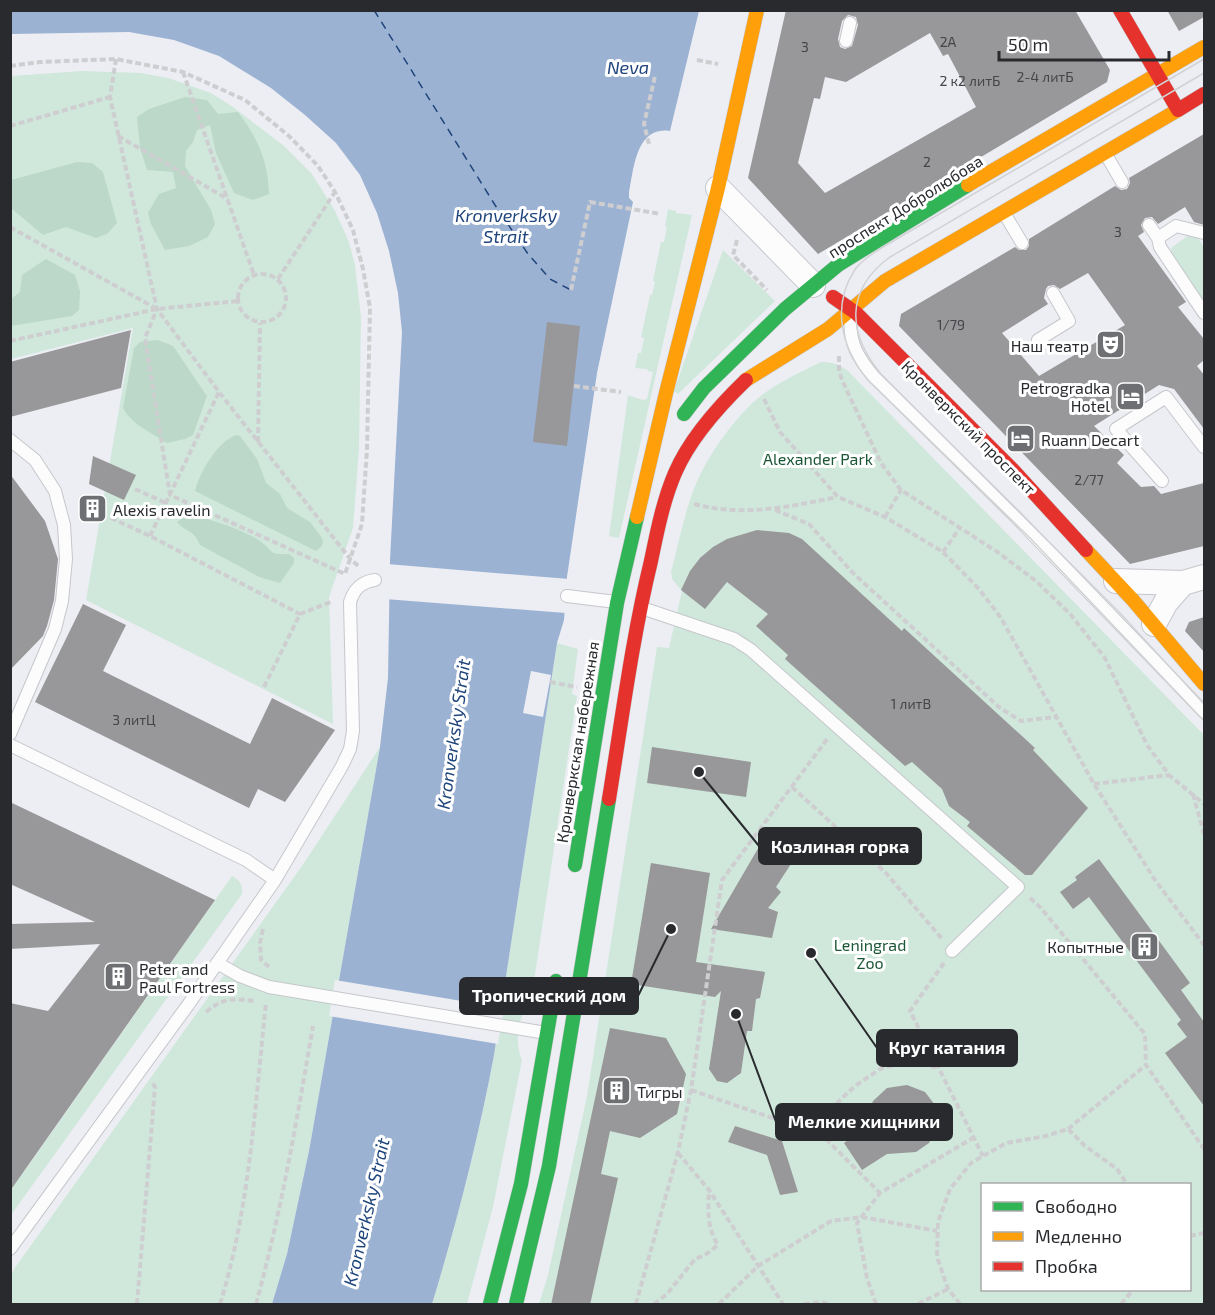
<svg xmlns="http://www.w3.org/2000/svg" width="1215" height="1315" viewBox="0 0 1215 1315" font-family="'Exo 2',sans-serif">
<rect width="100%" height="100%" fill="#eceef4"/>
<!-- green -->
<path fill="#d0e8db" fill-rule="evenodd" d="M82 71 141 73 168 78 211 93 233 107 283 145 312 174 335 211 349 242 355 265 361 317 359 449 353 528 329 597 333 724 86 600 133 328 11 359V76Z
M668 209 676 211V213L692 215 619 538 609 536 628 395 643 400 647 399 653 372 648 371 647 369 635 368 638 353H641L644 338 641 337 650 295H652L655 282 653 281 661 242H664L667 227H665Z
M1189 235 1198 237 1204 248V303L1172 256 1171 248Z
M723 250 775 301 678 394 674 391Z
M821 362C832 362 839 364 848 371L1204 735V1304H539L548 1275 587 1096 657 647 669 648 682 591 672 579 671 572C679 543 684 512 696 484 708 455 733 420 757 399 775 384 800 372 821 362ZM982 1184H1190V1290H982Z
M557 643 578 649 572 694 577 696 531 1001C518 1015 514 1043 522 1060L493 1207 467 1304H432C457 1222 478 1140 494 1055Z
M380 747 309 1151 287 1254 272 1304H11V1276L14 1269 304 863Z
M232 876C240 881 243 884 242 894L11 1215V1177L24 1172Z"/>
<!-- forest -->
<path fill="#bbd8c8" d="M185 97 207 100 218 114 238 112C258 139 268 160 269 194L253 200 234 193 216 153 210 125 197 130 193 142 186 151 185 166 211 210 215 224 208 237 189 246 165 250 151 224 148 213 159 194 176 188 173 172 147 170 140 148 137 117 149 109Z
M77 162 92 163 103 172 117 223 107 234 96 238 66 227 43 235 11 208V180Z
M46 259 75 275 80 291 79 310 72 316 11 326V299L20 292 22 275Z
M158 340 173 346 207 396 193 435 185 439 167 443C152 433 131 424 123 408L134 348 140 342Z
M236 435 240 436 257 459 266 483 280 494 287 508 310 522 320 535 323 541 322 546 316 551 195 491C199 473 218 441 236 435Z
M187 515C204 516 246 531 260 541 274 551 267 555 289 554L294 558V563L280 583 259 577 200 545C194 529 186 533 177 522Z"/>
<!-- water -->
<path fill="#9cb2d2" d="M11 10 699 11 670 131C636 126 634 168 629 192V198L633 202 597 373 567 577 564 620 557 643 494 1055C478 1140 457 1222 432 1304H272L287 1254 309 1151 380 747 388 678 390 560 402 332 398 293 389 251 377 213 360 175 336 143 305 115 271 88 219 56 174 40 129 32 11 34Z"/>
<!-- pier -->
<path fill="#eceef4" d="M387 564 569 579 566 613 385 599Z
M531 671 551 675 543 717 523 713Z
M335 980 504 1008 498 1044 329 1016Z"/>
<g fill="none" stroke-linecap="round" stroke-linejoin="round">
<!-- ferry -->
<path stroke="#1f457c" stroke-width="1.5" stroke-dasharray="8 6" stroke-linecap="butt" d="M374 10 495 205 528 254 550 279 571 290"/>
</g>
<!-- building -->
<path fill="#989799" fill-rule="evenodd" d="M786 10H1075L1110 70 1107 82 818 254 748 178ZM848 15 856 17 858 25 852 46 845 49 840 47 838 39 842 21ZM930 33 943 56 948 54 976 107 825 193 798 163 814 98 820 99 825 77 846 82Z
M1167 10H1204V17L1179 31Z
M1204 134V225L1194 222 1185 207 1158 224 1152 217 1145 218 1141 225 1144 232 1138 236 1186 302 1178 307 1204 339V360L1197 366 1204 375V429L1174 389 1159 385 1094 426 1124 455 1117 463 1141 487 1154 486 1161 494 1204 483V546L1130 564 899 326 901 314 1015 247 1019 250H1026L1029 246V239L1115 186 1121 190 1127 189 1130 183 1129 178ZM1088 273 1125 325 1039 376 1002 333 1048 304 1044 298 1046 289 1048 286 1054 285 1060 289Z
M547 322 580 326 567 446 533 442Z
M131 330 121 388 10 417V362Z
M93 456 136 475 124 500 89 484Z
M10 474 45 521 58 559 54 600 47 626 43 636 10 670Z
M757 530 789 533 802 539 902 631 904 628 1035 748 1033 750 1088 808 1032 875H1025L967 826 970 822 949 806 942 789 912 762 905 766 785 659 788 655 756 626 768 614 727 582 705 609 681 590 690 571 700 558 713 547 727 539Z
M83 604 126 625 103 671 250 744 272 698 335 730 285 802 258 789 249 808 35 702Z
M1204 617V652L1185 631 1189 622Z
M652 747 751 762 746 797 647 783Z
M10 802 215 900 10 1191V1003L48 1011 100 944 10 949V924L95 922 10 884Z
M788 827 796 830 799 837 800 850 776 887 781 892 768 908 778 912 772 938 711 929 767 833Z
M1099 859 1190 983 1181 990 1204 1022V1106L1165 1053 1187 1037 1177 1024 1181 1020 1089 897 1073 909 1060 892 1077 880 1075 877Z
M651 863 710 873 696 962 765 972 760 998 756 999 752 1031H747L741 1073 727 1083 717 1081 709 1069 721 991 715 997 631 984Z
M610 1028 666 1038 686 1074 677 1114 640 1138 610 1131 601 1174 618 1178 590 1305H551Z
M907 1085 925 1092 935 1105 938 1117 937 1129 929 1143 916 1152 887 1154 862 1170 844 1143 868 1125V1114L873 1101 887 1088Z
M735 1126 782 1141 798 1192 780 1195 767 1155 728 1142Z"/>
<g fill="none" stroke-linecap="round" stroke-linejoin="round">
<defs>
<path id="lane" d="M846 41 850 23
M1105 153 1122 182
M1004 213 1022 243
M1149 225 1158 238 1160 247 1204 313
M1158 238 1176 226 1204 233
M851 316C848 342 858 358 874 377L1016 517 1204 712
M1038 340 1069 321 1053 293
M10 440 35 460 55 491 64 525 66 559 62 601 55 629 10 734
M1162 481 1116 429 1166 397 1204 447
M567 596 616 602
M642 608 734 639 751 650 1018 887 952 951
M10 745 246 860 275 880
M217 963 240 976 269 987 546 1033
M10 1249 188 1005 275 880 342 766 350 749 353 731 350 602C354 589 361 582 375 580"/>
<path id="street" d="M718 188 813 285
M1116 581 1183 583 1204 577
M1154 624 1166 602 1183 583"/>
<path id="fast" d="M684 414 704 388 785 309 838 265 968 185
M575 865 617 603 637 517
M490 1304 521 1184 556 981
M516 1304 549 1166 609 799"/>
<path id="slow" d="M968 185 1204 47
M746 380 828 329 885 281 1178 110
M637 517 666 393 718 188 757 10
M1086 550 1132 599 1204 684"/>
<path id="jam" d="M1120 10 1178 110 1204 94
M833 297 856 313 1013 470 1086 550
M609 799C622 719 632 639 651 561 657 532 663 501 675 473 690 438 719 406 746 380"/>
</defs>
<!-- lane casing -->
<use href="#lane" stroke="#c5c7cb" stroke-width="14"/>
<!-- street casing -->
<use href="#street" stroke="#c5c7cb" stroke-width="26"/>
<!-- fast casing -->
<use href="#fast" stroke="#c5c7cb" stroke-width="15"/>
<!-- slow casing -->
<use href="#slow" stroke="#c5c7cb" stroke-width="15"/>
<!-- jam casing -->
<use href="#jam" stroke="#c5c7cb" stroke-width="15"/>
<!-- path -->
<path stroke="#ceced1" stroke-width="4" stroke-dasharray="6 3" stroke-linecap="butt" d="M116 59 110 97 157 309 219 392 351 560 360 567
M697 60 718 64
M10 66 40 62 116 59 183 72 245 100 289 136 318 166 335 192 353 230 363 269 370 308 367 449 362 524 345 574 170 495 145 338 157 309
M183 72 254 275
M10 126 110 97
M118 136 228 199
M649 144 644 124 655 76
M10 227 157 309
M737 240 733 255 767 290
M238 298a24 24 0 1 1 48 0a24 24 0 1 1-48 0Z
M278 279 335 192
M571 290 590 202 661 214
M10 341 157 309 238 301
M839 356V371L842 380 881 463 901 490 999 553 1036 581 1071 615 1105 658 1147 745 1169 775 1204 804
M574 386 621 392
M764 399 780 432 838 497 885 517 943 552 979 589 1001 618 1094 784 1155 880 1204 945
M258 442 260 323
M135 489 166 503
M694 504C742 517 789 507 837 497
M775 510 809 524 853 573 1000 708 1021 721 1056 717
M885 517 901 490
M111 518 150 536 300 614
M150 536 219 392
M943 552 959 529
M550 682 577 687
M264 687 300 614 333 601
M1094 784 1169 775
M792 787 885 872 943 940
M1193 794 1204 834
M1030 898 1040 907 1145 1034 1146 1065 1204 1149
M263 929 260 943 261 960 270 968
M944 963 910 1011 983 1156
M206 1012C223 998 232 998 254 1001
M691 1090 822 1135 880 1193
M1068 1129 1146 1065
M822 1135 824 1118 841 1099 855 1086 880 1069 904 1062H923L938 1069
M678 1153 709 1190 783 1304
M1190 1236 1204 1233
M137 1304 155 1087 152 1082
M220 1304C250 1207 255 1104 266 1003
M256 1304C281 1213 297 1119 313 1026
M636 1304 678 1152 691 1090 722 880 828 738
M654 1304 667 1294 695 1259 705 1255 718 1245C707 1228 708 1211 709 1191
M719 1304 758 1266 831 1221 862 1217 937 1231
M804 1304 821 1302 830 1304
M876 1304 867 1278 857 1223 880 1193 973 1138
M918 1304 948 1289
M960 1304 948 1289 937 1257 938 1222 950 1189 971 1163 1006 1143 1046 1136 1068 1129 1085 1146 1117 1169 1127 1184
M1121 1304 1133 1290"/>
<!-- lane -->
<use href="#lane" stroke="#fcfcfd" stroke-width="12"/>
<!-- street -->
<use href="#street" stroke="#fcfcfd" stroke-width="24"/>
<!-- fast -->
<use href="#fast" stroke="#30b455" stroke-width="14"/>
<!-- slow -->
<use href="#slow" stroke="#ff9f0a" stroke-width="14"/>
<!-- jam -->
<use href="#jam" stroke="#e5322d" stroke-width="14"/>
<!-- tram -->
<path stroke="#d1d2d4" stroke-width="1.5" d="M1204 59 883 247C873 253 860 261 854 271 831 308 842 349 868 380L1031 539 1204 721
M1204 73 890 257C845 290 847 333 881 374L1119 612 1204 704"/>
</g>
<!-- icons -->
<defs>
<symbol id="theatre-square" viewBox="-11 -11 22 22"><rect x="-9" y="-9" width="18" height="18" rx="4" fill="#6d6f73" stroke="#fff"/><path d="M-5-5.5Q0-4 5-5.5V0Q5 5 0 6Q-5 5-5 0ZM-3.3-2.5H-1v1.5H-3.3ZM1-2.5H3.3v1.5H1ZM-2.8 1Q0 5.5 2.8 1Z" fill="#fff"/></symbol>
<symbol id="hotel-square" viewBox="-11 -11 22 22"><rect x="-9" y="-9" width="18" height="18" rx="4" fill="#6d6f73" stroke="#fff"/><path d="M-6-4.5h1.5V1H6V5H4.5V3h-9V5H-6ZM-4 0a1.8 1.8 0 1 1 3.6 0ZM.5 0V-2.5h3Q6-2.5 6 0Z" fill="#fff"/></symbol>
<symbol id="building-square" viewBox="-11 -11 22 22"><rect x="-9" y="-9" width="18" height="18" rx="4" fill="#6d6f73" stroke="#fff"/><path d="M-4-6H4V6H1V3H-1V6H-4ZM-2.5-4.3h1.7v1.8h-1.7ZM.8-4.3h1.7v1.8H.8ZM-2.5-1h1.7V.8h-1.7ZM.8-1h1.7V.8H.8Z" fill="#fff"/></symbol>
</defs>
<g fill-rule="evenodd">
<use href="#theatre-square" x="1094" y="328" width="33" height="33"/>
<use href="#hotel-square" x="1114" y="380" width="33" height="33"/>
<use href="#hotel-square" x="1004" y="422" width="33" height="33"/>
<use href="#building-square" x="76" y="492" width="33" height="33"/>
<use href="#building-square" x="1128" y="930" width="33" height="33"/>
<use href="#building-square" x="102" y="960" width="33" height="33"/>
<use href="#building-square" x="600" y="1074" width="33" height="33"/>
</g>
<g text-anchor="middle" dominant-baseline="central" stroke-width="6" stroke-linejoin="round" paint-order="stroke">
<!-- number labels -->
<g font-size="14" fill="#444549">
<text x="948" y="41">2А</text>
<text x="805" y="46">3</text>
<text x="1045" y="76">2-4 литБ</text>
<text x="970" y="80">2 к2 литБ</text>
<text x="927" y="161">2</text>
<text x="1118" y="231">3</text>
<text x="951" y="324">1/79</text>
<text x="1089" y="479">2/77</text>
<text x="911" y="703">1 литВ</text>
<text x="134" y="719">3 литЦ</text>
</g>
<!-- street labels -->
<g font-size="16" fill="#282a2e" stroke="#fff">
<text transform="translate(905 206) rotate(-32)">проспект Добролюбова</text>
<text transform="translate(969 427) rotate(45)">Кронверкский проспект</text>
<text transform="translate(577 742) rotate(-81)">Кронверкская набережная</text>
</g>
<!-- poi labels -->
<g font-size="16" fill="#282a2e" stroke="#fff" text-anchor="start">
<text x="1089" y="345" text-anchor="end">Наш театр</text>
<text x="1110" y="387" text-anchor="end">Petrogradka<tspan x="1110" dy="18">Hotel</tspan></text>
<text x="1041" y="439">Ruann Decart</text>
<text x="113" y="509">Alexis ravelin</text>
<text x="1124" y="946" text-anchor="end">Копытные</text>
<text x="139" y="968">Peter and<tspan x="139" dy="18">Paul Fortress</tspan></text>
<text x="637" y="1091">Тигры</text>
</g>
<!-- park labels -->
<g font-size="16" fill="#1b5635" stroke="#fff">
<text x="818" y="458">Alexander Park</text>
<text x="870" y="944">Leningrad<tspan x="870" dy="18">Zoo</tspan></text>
</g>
<!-- water labels -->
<g font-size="18" font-style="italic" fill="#1f457c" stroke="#fff">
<text x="628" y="67">Neva</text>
<text x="506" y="215">Kronverksky<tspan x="506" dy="21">Strait</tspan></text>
<text transform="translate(453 734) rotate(-82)">Kronverksky Strait</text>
<text transform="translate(366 1212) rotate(-77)">Kronverksky Strait</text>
</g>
</g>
<!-- callouts -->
<path fill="none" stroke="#282a2e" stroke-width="2" d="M699 772L759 846M671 929L638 996M811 953L877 1048M736 1014L776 1122"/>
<g fill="#282a2e" stroke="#fff" stroke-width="2">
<circle cx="699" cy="772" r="6"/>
<circle cx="671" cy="929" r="6"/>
<circle cx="811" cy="953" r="6"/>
<circle cx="736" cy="1014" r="6"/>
</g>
<g fill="#282a2e" stroke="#282a2e" stroke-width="2">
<rect x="759" y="828" width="162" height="36" rx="6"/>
<rect x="460" y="978" width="178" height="36" rx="6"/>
<rect x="877" y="1030" width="140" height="36" rx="6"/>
<rect x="776" y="1104" width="176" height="36" rx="6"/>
</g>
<g font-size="18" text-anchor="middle" font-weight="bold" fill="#fff">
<text x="840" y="853">Козлиная горка</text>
<text x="549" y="1002">Тропический дом</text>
<text x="947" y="1054">Круг катания</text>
<text x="864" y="1128">Мелкие хищники</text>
</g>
<!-- border -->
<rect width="1215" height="1315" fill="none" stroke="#282a2e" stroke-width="24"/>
<!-- legend -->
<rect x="981" y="1183" width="210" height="108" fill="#ffffff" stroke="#a9aaab" stroke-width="1.5"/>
<rect x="993" y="1202" width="30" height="9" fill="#30b455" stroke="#a9aaab" stroke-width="1.5"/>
<text x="1035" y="1213" font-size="18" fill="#282a2e">Свободно</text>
<rect x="993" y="1232" width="30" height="9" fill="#ff9f0a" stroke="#a9aaab" stroke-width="1.5"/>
<text x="1035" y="1243" font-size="18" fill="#282a2e">Медленно</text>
<rect x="993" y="1262" width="30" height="9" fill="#e5322d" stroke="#a9aaab" stroke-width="1.5"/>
<text x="1035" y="1273" font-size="18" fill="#282a2e">Пробка</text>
<!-- scale -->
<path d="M999 51v9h170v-9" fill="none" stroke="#282a2e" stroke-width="3"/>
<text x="1008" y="51" font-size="18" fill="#282a2e" stroke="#ffffff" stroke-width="4.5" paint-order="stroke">50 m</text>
</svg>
